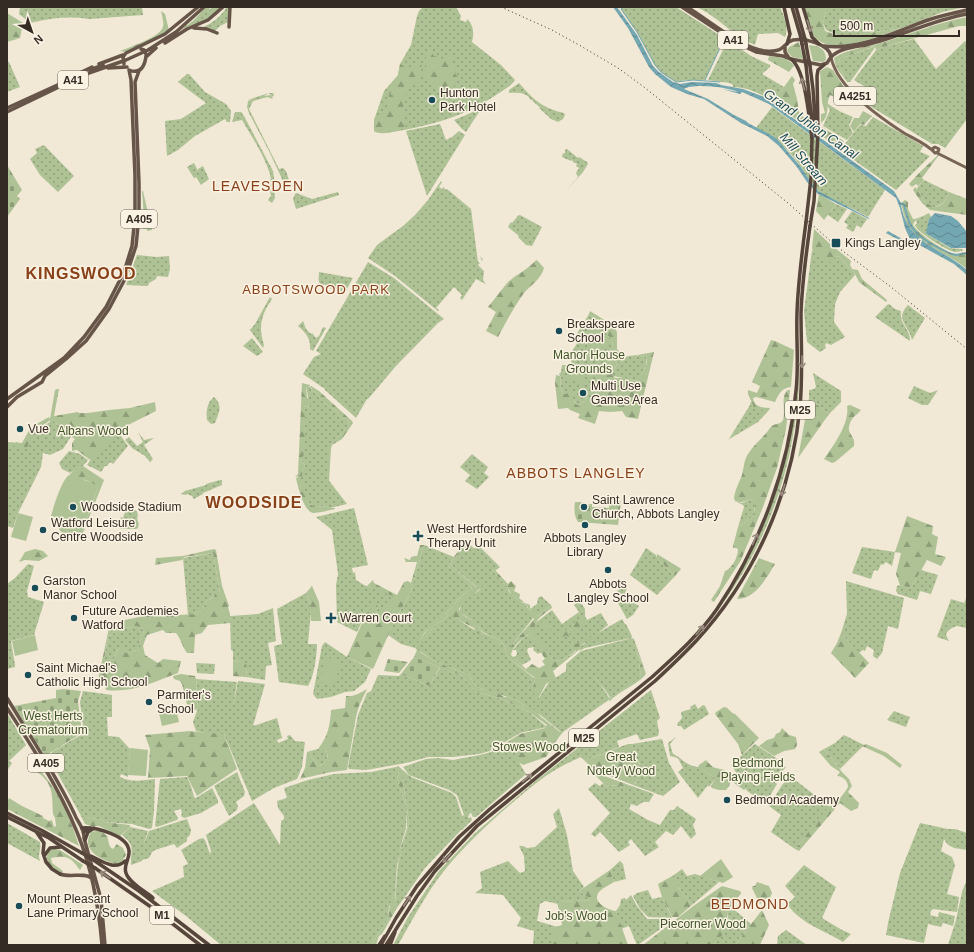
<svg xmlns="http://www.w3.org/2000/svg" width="974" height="952" viewBox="0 0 974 952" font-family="Arial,sans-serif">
<defs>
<pattern id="green-dots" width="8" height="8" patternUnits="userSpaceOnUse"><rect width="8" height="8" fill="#aec295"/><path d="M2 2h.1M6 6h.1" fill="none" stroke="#8e9e79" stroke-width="1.8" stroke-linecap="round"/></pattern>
<pattern id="forest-firs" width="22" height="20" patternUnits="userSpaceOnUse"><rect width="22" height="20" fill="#aec295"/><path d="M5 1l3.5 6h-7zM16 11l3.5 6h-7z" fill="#8e9e79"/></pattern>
<pattern id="cemetery-stones" width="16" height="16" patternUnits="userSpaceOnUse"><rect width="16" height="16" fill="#aec295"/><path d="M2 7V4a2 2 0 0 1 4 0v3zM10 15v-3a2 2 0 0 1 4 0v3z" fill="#8e9e79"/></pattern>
<pattern id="water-waves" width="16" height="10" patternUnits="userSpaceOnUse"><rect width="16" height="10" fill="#73a7b1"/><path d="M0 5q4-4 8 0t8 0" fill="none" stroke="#5f8890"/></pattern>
</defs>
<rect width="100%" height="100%" fill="#f2e8d6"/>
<!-- green -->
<path fill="url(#green-dots)" d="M20 7H142L143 15 89 19C70 16 50 18 30 23L19 14Z
M206 7H210L209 11 212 7H222L208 19 180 30 193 21Z
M227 7H229L228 22 220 26 215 31 203 27C213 23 221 16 227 7Z
M423 7H456L461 16 460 20 466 22 467 19C474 25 474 34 472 42L501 65 515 80C511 86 505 89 499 93 469 114 440 123 404 130 396 131 382 136 374 131V120L384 91 398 75 400 64 411 45 417 16 419 11Z
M623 7H676L727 40 726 44 720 48 705 80H686L676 82 661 72 655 65 637 32 621 9Z
M696 7H780C784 16 789 28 785 37L778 33 758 34 755 45C732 36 718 16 696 7Z
M827 7H965L943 12 902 28 842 37 826 30 823 23Z
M914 39 936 69 965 41 967 42V119L945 148 938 144H932L870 106 861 98 867 88 854 80 876 50 883 47Z
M732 43 751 56 770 65V67L762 74 784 87 773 102C762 94 747 87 733 87V85L730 83 708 80 723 50Z
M876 46 850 82H847L838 64 840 59Z
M7 62H9L20 87 7 92Z
M187 74H189L205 92 226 104 231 111 230 122H227L225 119 195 136 178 150 167 156 165 121 181 119 206 103 178 82Z
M519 83C534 100 542 108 564 113L565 115 563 119 558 122 551 119 539 108 540 107 536 104H535V103L532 100H531C527 93 519 92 509 93V90Z
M269 93H273L274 95 273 97 269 93 264 96 271 95 273 99 267 97 253 101 249 109 279 169 283 168 286 171 290 183 283 181 269 151 249 113 247 107 248 101 253 99 247 100Z
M825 102 839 111 853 117 849 125 853 133 847 140 823 126 830 110Z
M772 107 885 190 868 217C852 207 833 202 818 191 811 185 807 176 802 168 789 150 776 137 756 128Z
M479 108 481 109 466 132 462 129 454 120C463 116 472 113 479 108Z
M235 112H241L244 116 273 171 275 185 274 191 275 198 272 203 268 200 271 196C269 189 272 182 270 174 264 155 252 137 242 120L232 122Z
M873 117 923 146 920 152 930 156 896 190 840 150 860 125 866 126Z
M440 124 446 140 452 137 459 131 465 135 427 196 406 131Z
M44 145 74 176 58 192 40 175 30 159 37 153 35 149Z
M567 149 578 158 579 157 587 162 588 164 583 172 566 191 578 177 576 173 579 168 576 166 577 164 576 163H574L572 160 571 161 562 157 563 153 564 154 565 152V150Z
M194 163 198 171V169L203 166 209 179 201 185 196 177 194 178 187 167Z
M924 180 949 192C946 200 943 206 933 207L923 200 917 188Z
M441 181 442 182 439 187 442 189 443 187 446 190 447 189 471 209 478 262 480 263 482 261 480 256 483 260 478 265 484 271 483 280 486 284 476 279 462 300 460 298 462 295 454 287 436 308 439 310 438 311 395 276 368 258 377 245 403 226 415 215 428 200Z
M338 192 339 195 296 209 293 199 295 194 296 193 312 199Z
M836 204 847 209 838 222 828 215Z
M852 211 867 219 861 228 857 225 853 232 846 228 848 225 844 222Z
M929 213 931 217 929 219 927 234 950 248 962 249V250H964C961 251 958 252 955 252 947 251 917 232 915 225L917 223 916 220Z
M520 215 542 227 532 246 526 245 518 237 519 236 508 227 511 222 512 223 517 217V216Z
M812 250 813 252 835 257 839 256 850 269 854 272 855 275 840 292 835 304 834 322 845 337 831 345 826 343 825 346 826 348 820 352 807 342 804 311Z
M137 255 157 257 169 256 170 269 168 277 157 276 156 279 149 283 148 286 126 285Z
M368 262 394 278 444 319 438 323 396 366 368 399H367L356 418 325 390V389L303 374 314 357 321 354 316 351Z
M319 272 353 278 344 294 341 291 332 287 331 289 324 284 323 287C317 283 319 278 319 272Z
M270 297 272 299C261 315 258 327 264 345L263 348 250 330 255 324Z
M889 304 895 309 901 311C899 324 911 330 910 341L875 317 887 305Z
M908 305 925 318 912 340C909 325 894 320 908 305Z
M589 314 602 323 604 331 612 340 614 356 607 358C606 375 592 395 579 406L566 394 563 393C559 388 563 380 559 374L561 372 562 365H566L565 368 571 367V358H568L579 340 575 337Z
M303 321 306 329 311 334 312 333 316 338 319 336 323 327 326 328 313 351 310 349C311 339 306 333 298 326Z
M252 338 263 352 257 356 243 346Z
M637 355V356L646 355C649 365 641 373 638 381L613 376 612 374 619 360 617 357 618 356 627 358 629 356Z
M800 359C799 454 772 540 714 615 767 540 797 451 800 359Z
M813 373 841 391V402L829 414 809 398V390L814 389 816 387Z
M306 386 311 387 312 391 315 392 326 405 334 409 341 417 349 421 348 426 331 445 327 478 347 504 330 508 327 506 316 507 309 504 299 478H298L297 477 300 476 305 466 301 460C305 451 304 441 304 431 304 428 305 425 305 422L306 421 304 415V406L310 407Z
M914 386 930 393 938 390 928 405H922L908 398Z
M214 397C224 406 218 415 215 423L211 424 207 420C206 412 207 402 214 397Z
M751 401C755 407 761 411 769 410L758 422 726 441 729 439 750 405Z
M50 419H52C59 428 66 427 72 435L63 449 50 455 27 448 43 453 41 467 18 513 13 528 7 526V442L15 444 16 442 25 445 33 432 50 422Z
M118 432 128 446 113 464 110 462 107 466H105L101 472 87 465 95 453Z
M138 432 144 440 154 438 144 445 153 459 150 462 145 456 132 448 125 440 129 437 137 446 143 442Z
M69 451 80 454 88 460 83 466 70 473 62 469 59 463Z
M472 454 488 467 484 473 489 477 477 489 465 481 470 475 460 467Z
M220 480H222V485L203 493V494L194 499 192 496 187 494 186 495 181 494 185 491 206 485V484Z
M749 500H754L755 515 738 527 744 507 743 505 735 501 742 503Z
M129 508 137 511 138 517H137L138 523H139L138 528 136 529H121L118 525 121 517 123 518 125 512 124 511Z
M354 508 368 565 352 568 353 573 355 572 356 580 364 585 394 595 379 614H377L376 613 378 607C367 612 362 621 357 632L337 622 336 585 338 574 332 530 316 517Z
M467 542 479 553 474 549 478 545 500 567 495 571 494 569 493 571 508 588 509 592 522 603H525L526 606 534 617 511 646 506 647C499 635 489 638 482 631 479 629 479 625 476 623 472 619 465 617 460 612 459 603 473 594 480 590L450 564Z
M424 545 454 557 448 566 465 579 472 588 457 600 453 607 447 611C463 625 484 635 503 645L509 658 535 679 533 685 539 698 549 682 566 671V664L581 651 585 650 632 638 634 639 635 642 646 673 637 651 641 676C638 681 617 693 611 698L594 675 610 699 563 732H561L538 713 523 705 517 700 480 688 476 686 469 675 434 661 421 652 418 651 417 649 434 626 448 616 446 612 425 632 415 648 401 644 388 635 396 618 410 594Z
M862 547 895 552 892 566 886 562 883 565 881 564 878 571 874 570 871 579 852 573Z
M646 548 656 555 657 558 675 576 657 595 630 575Z
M213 553 220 593 207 601 203 609 195 614 188 615 183 558Z
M28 564 34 566 27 591 28 597 44 602 34 635 11 641 15 665V667L7 669V584L15 578Z
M921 570 938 575 931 594 920 591 917 600 898 594 896 591 897 586 900 585 911 588Z
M846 581 904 598 898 629 888 626 882 653 877 659 873 656 874 650 867 646 865 651 863 650 859 653 841 633 847 614Z
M623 585 627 588 625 593C628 600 632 602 639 606L633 615 627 619 618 603 615 594Z
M306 593 310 603 311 610 308 644H317C317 655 314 677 308 686L279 682 274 646 282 644 277 609Z
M541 596 551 605 538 616 530 609 537 604 538 598Z
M967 596V628L957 626C953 627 947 630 946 635L949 641 937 637 951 599 964 603Z
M579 600 585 609V616L587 620 601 613 608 625 598 633 622 619 625 624H626L632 636 631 638 585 648 579 651 580 649 579 647 586 643 576 644 570 640 576 650C569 656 563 661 553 661L534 631V624L552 610 562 624 579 612 574 605Z
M273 608 276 641 268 643 272 665 266 666 265 680 246 677 247 669 239 661 233 662V651L231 650 230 616 258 614Z
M137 626 142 628 144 632 139 643V649L128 653H126L123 648 118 649 114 659 106 661 104 660 108 637 120 629Z
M530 634 543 653H539L538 654 533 650 534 647 528 648 527 651 531 660 522 665 513 657 516 656 517 653 516 650H513L522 639Z
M325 642 347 657 371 669 365 682 354 691 345 692 331 697 317 699 313 694 322 646Z
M196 663 215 664 214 674 197 673Z
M440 668 461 675 476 692 502 699 529 712 547 727 520 733 490 751 479 754 453 757H428L406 763 366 770 349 769 348 767 358 715 367 693 371 691 378 675 399 676 401 674 429 686Z
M196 679 237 682 233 707 238 681 265 684 253 726 277 718 282 738 277 740 278 743 288 739 287 736 290 735 295 741 305 742 302 767 297 779 274 788 252 801 224 734C215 735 205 733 196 731L193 722 198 708Z
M651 690 660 718 657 721 659 732 658 736 640 740 637 734 617 741 619 747 589 759 586 762 581 757C552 769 534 784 511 804 491 821 472 839 454 859 431 884 415 915 398 945H393L408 917 439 871 475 833 537 780Z
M83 691 112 695V717H107L108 736 119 737 130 749 128 777 121 774 120 777C131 783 144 780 155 779L154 811 152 828 149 829 132 824 104 822 102 820 81 816 52 763 50 759 52 752 84 733 80 702Z
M695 704 698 709 703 705 705 706 709 714 684 730 681 726H678L677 724 682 718 681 712 691 709 690 707Z
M894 711 910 717 906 727 887 720Z
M7 713 26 745 9 761 12 763 7 771Z
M844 735 864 745 840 769 824 749 835 743Z
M676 737 670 744 673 754C684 759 684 765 698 767L700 769 714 777 715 779 709 787 708 785 698 798 678 772 683 768 678 758 670 756 668 743Z
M512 739C513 753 519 763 526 774L476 817H473L471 813H470L468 817 469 818 471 817 472 820 462 830H461L425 868 397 908 395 904 398 865 409 822 402 777H411L452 793 456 797 462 816 464 815 457 795 449 790 409 775 403 767 426 759 438 758 453 760 480 755 491 752Z
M662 739 669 763 680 782 663 796 633 785 638 781 640 764 633 752 632 744Z
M755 744 776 758 783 766 786 767 774 781 777 784 765 804 746 790 747 788 744 790 734 783 740 778 731 765Z
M318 749H324L328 753C327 760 326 763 319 766L312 758 310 751Z
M396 767 399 771 397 779 407 809 406 828 401 845 397 865 395 892 389 907 388 919 371 945H221L186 916 152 891 184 877 183 866 188 864 181 850 199 839 203 838 205 840 210 854 211 851 206 835 254 803 280 845 281 821 284 819V816L278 808 277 801 287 798 284 788 308 780 334 774 371 772Z
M237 772 245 792 244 796 236 802 238 806 237 810 229 816 214 786Z
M790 776 830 807 795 849 771 832 781 815 769 806 782 785Z
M187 777 191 786 194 797 196 798 212 788 218 800V803L201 813 184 818 181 816 182 813 181 809 174 811 178 818 177 820 157 827 155 826 160 779Z
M595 783 600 786 603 783 607 787C615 783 622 789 629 785L654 794 649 802H643L637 806 631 804 629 809 648 820 660 825 670 810H674L677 806 696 819 693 825 696 834 691 839 681 826 673 835 666 831 655 842 659 847 645 856 631 839 628 842 630 845 619 852 600 832 595 837 591 834 610 813 588 789Z
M559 808 567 835 573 871 584 887 579 891 593 900 558 902V904L545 901 540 904 537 921 558 927 553 928V945H533L534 931 517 926 521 918 503 895 475 893 482 888 480 872 508 861 520 873 525 871 524 856 519 846H523L527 848 535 847 557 827 553 814Z
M187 819 191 830 190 835 187 838V841L177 848 174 844 155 850 152 852 149 858 142 860V861L131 865C130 851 137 847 122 835L130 827 148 831 143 846 149 831Z
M7 823 40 842C42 849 37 854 40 861L7 843Z
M920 823 948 829H955L967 833V850L954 848 947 844 944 839 941 851 952 857 955 865 947 894 959 897 957 912 933 909 931 911 930 915 938 917 939 912 955 916 953 926 943 923 941 927 928 924 924 943 886 935 888 923 900 873Z
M620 861 623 864 626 879 614 882 610 870Z
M804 865 836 887 822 918 842 930 851 934 843 942C824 930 801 924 787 904L795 897 785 886Z
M682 869 687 876 695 874 719 882 692 905C684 895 677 887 674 875Z
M967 879V945H948L956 920 962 892Z
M648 890 652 899 662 897 672 918 648 917 640 909 633 896 637 893Z
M631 895 637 906 647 919H668L670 922 638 945H637L629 926 621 929 616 911 620 905 621 899 625 898 626 900Z
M730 906 751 924 735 945H713L730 926 727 913Z
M786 930 807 945H777L778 936Z"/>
<!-- forest -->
<path fill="url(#forest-firs)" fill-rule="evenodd" d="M804 7H827L823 23 825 31 842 37 902 28C881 35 831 58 814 36 811 33 806 13 804 7Z
M161 11 165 14 169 30 163 34 125 52 120 51C130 47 160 37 163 27 164 22 162 16 161 11Z
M7 13 23 23 20 38 7 42Z
M967 17V26H959L883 47 876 50 875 46 840 59 838 64 847 82 836 67 834 58C847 49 863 48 878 44 908 35 936 23 967 17Z
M799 42 803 59 792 57 787 51 789 47Z
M809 45C819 46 826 48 826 60L823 62 813 61Z
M431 52 434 56 443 59 449 56H452L453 60 452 62 456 71 455 74 458 77 454 86V93L451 96 439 92 436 85 430 83 425 79 426 57 430 58 428 54Z
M769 56C778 57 790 58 794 66L792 68 789 72 768 60Z
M418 62 421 63C422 69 420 75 419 82L407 88 406 99 403 104 404 116 403 122 405 124 406 128C396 130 383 136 374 131L375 120 378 117H381V115L386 113 389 95H392V93H390L387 89 398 76 400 64 410 71Z
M827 67 833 70 845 89 839 99 830 95C825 106 831 115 821 123V114L825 113 822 102 820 71Z
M792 76 795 80 793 84 797 99 799 112 801 115 808 120V128L773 102Z
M863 111 872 116 864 125 860 124 854 132 850 126 854 118H859Z
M822 127 844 141 839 149 821 135Z
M938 155H939L922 178 924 180 918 186 916 184 912 187 909 184 919 173Z
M915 187 918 190 923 200 933 207C943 207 946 200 949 192L967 199V215L930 210 922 203 913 190Z
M142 191H143L152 230 147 231V229H143L142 227 144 217Z
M819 194 836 204 824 220 816 211Z
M905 200 908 202V209L913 219H915L926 215 916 220 913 224C915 232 946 252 954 254 958 254 963 252 967 252V269C952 256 920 244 911 229 905 221 903 212 901 203Z
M814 229 829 243 850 260 851 261 850 265 852 269 858 270 862 279 887 300 886 302 859 282 854 272 850 269 839 256 835 257 828 264 813 252 812 248Z
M537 260 544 268C541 279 531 285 524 293 514 307 506 322 498 337L486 331 496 312 488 307C495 299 501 290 508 282 517 274 527 270 535 261Z
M590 311 614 326 617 332V349L624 357 629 356 627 358 623 359 618 356 617 357 619 360 612 374 615 378H624L637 381C641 373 650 365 646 355L639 356 637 355 654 352 638 419 626 417 622 411C615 412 606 412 599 411L595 424 578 418 580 414 570 410 568 408 558 409 555 383 556 375 560 376C562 382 559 388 563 393L566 394 570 390 572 391 574 402 579 406C592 395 606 375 606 358L608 356 612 357 614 356 612 340 604 331 602 323 589 314Z
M771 340 775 341 794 350 791 387C781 388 779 394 775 402L756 397 753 398C754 407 763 408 770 408L769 410 765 411 754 407 748 394V390L757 393 760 386 752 382Z
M302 383 310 385V386L306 387 307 397 311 402V407L304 406 305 418 308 419 305 422 304 454 301 460 305 466 302 472V476L295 477 298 474Z
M311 386 319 391 352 421 353 423 342 439 332 445 331 448 329 482 327 478 329 448 331 445 348 426 349 421 341 417 334 409 326 405 315 392 312 391Z
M57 389H59L54 416 78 412 79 413H88L109 410 130 408 155 402 156 411 122 428 90 460 77 450 72 451V443L75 439 72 437V435C66 427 58 427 52 419L33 432 27 448 7 445V442L22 443 31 427 49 417 50 419 55 390Z
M788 390H790L786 429 777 468 763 507 741 560 714 602 711 600 720 586 725 571C732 569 738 557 738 549L736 548H733V546L738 527 755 515 754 500C745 499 746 504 735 501L734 498C735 490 739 483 742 475 744 467 744 460 748 454 754 444 764 437 770 428 773 423 781 425 783 420 786 411 780 396 788 390Z
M809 398 829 414 798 458Z
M850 405 861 410C859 413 855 415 852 419 843 435 856 433 854 446L835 462 832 463 824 459C834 445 850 423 847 406Z
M83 466 104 480 81 538 79 536 81 535 98 487 86 480 77 479 69 475 76 469Z
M296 478H299C304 485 306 495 309 504L316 507 327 506 330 508H335V509C331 510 317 513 314 513 304 513 298 487 296 478Z
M907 516 933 526 932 534 938 537 935 554 946 557 941 566 927 560 911 588 900 585 896 574 901 553 895 552Z
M466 540 479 553 468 542 466 543 450 564 476 587 482 584 483 585C476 594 465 599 459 609 462 618 471 618 477 623 479 626 479 629 482 632 489 638 499 635 506 647L511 646 534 619 525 603 530 605V609L534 610 538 616 551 605 552 608C544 614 533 620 535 631L553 661C563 661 569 656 576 651L570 640 571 639 576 644 597 633 579 647 580 649 553 671 556 678 546 684 538 699C531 694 533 686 535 678L509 658 503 645 477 633 474 628 449 615 447 611 453 607 457 600 472 588 465 579 448 566 449 564ZM530 634 545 659 542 661 545 665 539 668 532 664 526 669 511 655C512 647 522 637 530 634Z
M420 545H424L410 594 396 618 373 669 347 657 363 621 369 609 371 610 374 602 378 607 376 613 378 614 393 596 367 586 373 580 374 583 397 595 404 582 408 581 411 583 417 562H406L404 558 410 560 411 557 417 556Z
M35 549 43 551 48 556 39 561 25 560 19 562 25 552Z
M214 549 216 550 222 586 229 606 228 607 230 614V623L208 625 202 633 195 635 194 653H187C182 646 181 639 176 633H166L163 630 147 635 143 646 145 655 158 663 163 659 181 661 178 673C154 682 133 693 106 690L104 679 98 680 110 623 154 614 179 615 195 614 203 609 207 601 214 597 215 594 220 593 213 553 184 557 182 560 155 565 156 558 183 556ZM137 626 142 628 144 632 139 643V649L128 653H126L123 647 118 649 114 659 104 660 108 637 120 629Z
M657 554 680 568 681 569 675 576 657 558Z
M759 558 775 564C767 577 755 600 737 599Z
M494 569 508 584 511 581 516 586 514 591 520 594 519 598 524 602 522 603 511 594 508 588 493 571Z
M312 586 319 602 321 621H311L310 603 306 593Z
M446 612 448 616 434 626 417 650 434 661 469 675 476 686 480 688 498 693 504 697H508L517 700 523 705 534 710H537L540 716 560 732H563L559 737 546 757 523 765 517 761 512 746V739L520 734 545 728 547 725 529 712 502 699 476 692 461 675 439 668 440 667 414 657 417 650 415 648C423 634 433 622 446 612Z
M580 618 584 619 586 622 568 635 570 638 566 635 556 642 550 636 541 621 542 620 544 621 554 635V637L557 640 562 632 570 628 576 620Z
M841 633 869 663 855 678 831 653 837 643Z
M637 651 646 674C636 686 620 690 609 702L610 697 594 675H595L611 698C617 693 638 680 641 676Z
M239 661 246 664 247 669 246 677 233 676V662Z
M181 674 195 676 196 679 198 708 196 710 188 709 182 684 180 681 174 679 173 676Z
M367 689 359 706 356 717 347 770 331 772 300 779 305 768 307 752 310 751 312 758 319 766C329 762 333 748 318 749 328 736 330 726 331 710L345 708 346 696C354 697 360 693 367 689Z
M724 707C729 707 730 713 735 714L759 738 742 755 738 744 715 714 716 712Z
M782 728 789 735 796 737 797 745 795 749 784 751 774 756 759 746 767 740 774 738 776 734 780 732Z
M190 731C202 732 213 734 224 734L237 769 197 796 187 776 148 778 150 749 145 735Z
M628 744H632L635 756 645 774 633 785 593 769 586 762 589 759Z
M866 744 887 753 902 765 900 768 884 756 862 746Z
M824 749 842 772 849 779 852 786 848 792 859 803 858 808 851 811 840 803 799 851 795 849C807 836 816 819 829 807 837 801 843 796 848 787 848 780 842 776 837 776L840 772 831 766 819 752Z
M706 760C708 762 710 765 713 767 724 771 726 767 731 780L729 786 726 790H719L712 788 711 786 715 779 714 777 698 768 699 765Z
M398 766 411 777H402L409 822 398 865 395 900 397 908 382 934 379 936 376 945H371L388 919 390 904 395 892 399 853 407 828V809L397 779 399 772 396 767Z
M37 769 40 770C59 792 71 819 79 846L7 809V802L9 798 22 806 43 816V818L49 821 52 820 54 827 56 826 55 818 53 814C52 796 54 783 37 772Z
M591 771 629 785C622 789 614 783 607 787Z
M81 816 102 820 104 822 130 825V827L120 836 99 826H91L85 824Z
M96 831H101L107 836C109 840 108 847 113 849L117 844 123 848 126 855 122 861 116 864C102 860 80 851 91 832Z
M55 849 60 850 83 865 80 870C70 857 68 855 51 858L52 863 63 871 62 873C53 868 41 861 50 850Z
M721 859 733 877 723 883 700 876Z
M610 870 614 882C610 885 604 887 600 891 590 901 607 910 616 911L628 945H553V928L562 925 557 902 592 900 579 891Z
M674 875 679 888 692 905 678 917H672L662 897 658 884Z
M757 882 769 886 772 893 769 900 766 898 760 904 752 888 753 886H755Z
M722 886 740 891 741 893C737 900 727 907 727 915 727 920 730 923 729 928L713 945H643L692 907Z
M762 910 769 925 760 945H735Z"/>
<!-- cemetery -->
<path fill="url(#cemetery-stones)" d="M7 165 22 190 17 196 20 199 7 217Z
M609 501H621L618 525 578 522C574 516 574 509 575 502L586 503 581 508 584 511 589 506 588 505 590 504H592V507L609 508Z
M414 657 440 667 429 686 401 674Z
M388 659 408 662 399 673 384 671Z
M64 689 81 691 78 701 82 733 45 756 14 706 56 698V690Z"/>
<!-- pitch -->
<path fill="#aec295" d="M591 328 611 340 602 353 583 342Z
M571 368 586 374 582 384 567 378Z
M69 475C79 479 90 480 98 487L81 535 79 536 72 535 71 537C60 534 57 528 55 517L51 516C54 506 61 481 69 475Z
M18 513 33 517 26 541 11 537Z
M35 635 38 650 15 656 12 641Z
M325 657 341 661 335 685 320 682Z
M175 705 179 722 162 726 158 709Z
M130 748 148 750 146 776 128 775Z"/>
<!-- water -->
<path fill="url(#water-waves)" d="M613 7H617L637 35 653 66 659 72 673 82 680 84 692 82 716 83 721 85 743 89 764 97 894 191 901 203H903L905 204C907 212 909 221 914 228 921 238 941 249 952 253L957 254 967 252V254L956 256 952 255C940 250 917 239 910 226 907 220 905 212 903 205H901C907 243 942 248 967 270V275L954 264 914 242 904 243 886 233 888 231 904 240 910 239 905 228 900 208 896 198 769 104 742 92 740 94 722 89 738 92C728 87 693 83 684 89L708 99 734 115 746 121 748 123 769 134 777 139 801 167 808 178 818 191 869 218V219L818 194 807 182 797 167 779 146 767 136 741 123 704 99 687 94 671 87 655 74 649 67 628 28Z
M935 213 951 216 958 221 967 232V248H951L927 234 926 233 929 219Z"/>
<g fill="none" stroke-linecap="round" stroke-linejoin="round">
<!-- stream -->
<path stroke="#73a7b1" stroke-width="1" d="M623 7 621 9 637 32 655 65 661 72 676 82 693 80 720 82
M705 80 720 48"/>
<!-- primary -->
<path stroke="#776454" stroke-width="3" d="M831 57C837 88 879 117 904 133 914 139 927 144 935 153L938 152 939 149 935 147 933 148V151
M937 153 967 168"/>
<!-- trunk -->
<path stroke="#665548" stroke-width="3.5" d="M682 7 737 43 756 52 783 56 791 59 821 65 827 63 831 57C830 44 804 38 793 40 782 43 786 53 766 51 742 49 709 20 687 7
M229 27 230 7
M194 28 207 29 217 33
M165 43 187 29 208 20 223 7
M785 46V52L789 58
M824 46C857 51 895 32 925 21 939 16 953 13 967 10
M123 57 126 53 165 34 198 7
M146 57 156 48
M831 57C840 48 855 47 866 45 900 37 932 20 967 14
M99 64 123 55
M108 68 127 67
M90 70 103 65
M129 70C141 75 145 65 146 56
M61 82 92 67
M7 108 64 82
M7 112 86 74 126 60 148 50 176 32 204 7
M7 399 64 358 84 337 106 307 124 272 132 246 135 217V176L131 80 129 70
M7 407 17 397 42 382 45 376 66 359 86 341 109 309 125 279 136 246 139 216V183L135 82 139 71
M7 698C30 736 55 773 74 813 78 824 84 826 84 838L101 899 105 945
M7 708C33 748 59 788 77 832 91 866 99 909 102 945
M34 765 37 760V756
M35 768 40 767 48 772
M60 874C71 878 84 872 91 878"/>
<!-- motorway -->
<path stroke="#56463b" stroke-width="3.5" d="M784 7 790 34 787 44
M792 7 801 38
M796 7 805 39
M803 7 812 37 819 44
M802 44 805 60
M806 44 809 61
M791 59C806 70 809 120 812 138
M806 65 812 123
M810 66 813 89 816 136
M816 169 818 133 817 76 818 70 824 65
M7 813 43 831 82 853
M7 817 49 838 83 861
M82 828C95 827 128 835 129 851 130 859 123 865 126 873 129 883 145 891 153 898
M84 832 89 828
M37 833 44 843 43 853 46 862 52 869 60 874
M85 840 88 832 94 828
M44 856 50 848 61 847
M91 856C102 861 115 871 125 861
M92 859 139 891 209 945
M95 868 151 907 200 945
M379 945 385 936
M381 945 396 918 417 886 459 837 490 809 652 677C675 656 699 635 717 609 760 545 789 468 796 391 799 365 796 339 797 313 798 282 802 252 806 222
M386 945 417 896 435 871 477 826 655 681C669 668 683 655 696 641 755 577 792 493 800 407 803 375 801 344 801 313 802 283 806 255 810 226
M390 945 395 932"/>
<!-- rail -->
<path stroke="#342b24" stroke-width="1" stroke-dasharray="1 3" stroke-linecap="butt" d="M501 7 552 30 579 45 618 68 644 87 788 203 836 246 891 287 967 349"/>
<!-- trunk-bridge -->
<path stroke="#665548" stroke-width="3.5" d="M141 49 144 50 146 54
M123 57 124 64"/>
<!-- motorway-bridge -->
<path stroke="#56463b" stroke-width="3.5" d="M801 38 802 44
M805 39 806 44
M805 60 806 65
M809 61 810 66
M806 222 811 178 812 138
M810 226 814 201 816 169
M82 853 92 859
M83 861 95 868"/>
</g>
<!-- one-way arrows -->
<defs><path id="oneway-shaft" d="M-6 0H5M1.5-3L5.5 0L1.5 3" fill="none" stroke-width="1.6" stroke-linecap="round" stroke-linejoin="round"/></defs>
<g stroke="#988b7e">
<use href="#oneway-shaft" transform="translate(809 26) rotate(73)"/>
<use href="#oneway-shaft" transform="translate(803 84) rotate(-104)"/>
<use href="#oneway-shaft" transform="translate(802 362) rotate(90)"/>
<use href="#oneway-shaft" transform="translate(783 490) rotate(107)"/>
<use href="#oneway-shaft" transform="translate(755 539) rotate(-66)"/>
<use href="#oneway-shaft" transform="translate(700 630) rotate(-50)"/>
<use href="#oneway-shaft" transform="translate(527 778) rotate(-39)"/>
<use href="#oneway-shaft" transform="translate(447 858) rotate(131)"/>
<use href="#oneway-shaft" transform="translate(105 875) rotate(-147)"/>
<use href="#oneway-shaft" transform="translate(407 901) rotate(-56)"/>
</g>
<!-- markers -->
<g fill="#184c58" stroke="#faf2e2" stroke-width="1.5">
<circle cx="432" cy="100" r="4"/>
<rect x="831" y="238" width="10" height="10" rx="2"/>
<circle cx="559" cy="331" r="4"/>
<circle cx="583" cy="393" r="4"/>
<circle cx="20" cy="429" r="4"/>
<circle cx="73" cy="507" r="4"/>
<circle cx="584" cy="507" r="4"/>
<circle cx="585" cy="525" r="4"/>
<circle cx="43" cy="530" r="4"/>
<path d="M416 530h4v4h4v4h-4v4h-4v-4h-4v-4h4z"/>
<circle cx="608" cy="570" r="4"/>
<circle cx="35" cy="588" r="4"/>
<circle cx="74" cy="618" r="4"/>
<path d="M329 612h4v4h4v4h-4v4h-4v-4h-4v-4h4z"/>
<circle cx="28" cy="675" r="4"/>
<circle cx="149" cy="702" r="4"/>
<circle cx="727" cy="800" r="4"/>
<circle cx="19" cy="906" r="4"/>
</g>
<g text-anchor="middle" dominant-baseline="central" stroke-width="3" stroke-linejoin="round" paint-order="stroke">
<!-- shield labels -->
<g fill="#faf2e2" stroke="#6f675d" stroke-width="1">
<rect x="718" y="31" width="30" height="18" rx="3"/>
<rect x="58" y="71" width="30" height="18" rx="3"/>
<rect x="834" y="87" width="42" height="18" rx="3"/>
<rect x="121" y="210" width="36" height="18" rx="3"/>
<rect x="785" y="401" width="30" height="18" rx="3"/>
<rect x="569" y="729" width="30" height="18" rx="3"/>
<rect x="28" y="754" width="36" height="18" rx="3"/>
<rect x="150" y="906" width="24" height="18" rx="3"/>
</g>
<g font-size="11" font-weight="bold" fill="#342b24">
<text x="733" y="40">A41</text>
<text x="73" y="80">A41</text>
<text x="855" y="96">A4251</text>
<text x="139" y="219">A405</text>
<text x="800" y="410">M25</text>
<text x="584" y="738">M25</text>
<text x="46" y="763">A405</text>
<text x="162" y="915">M1</text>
</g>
<!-- poi labels -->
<g font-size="12" fill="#342b24" stroke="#faf2e2" text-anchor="start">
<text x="440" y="93">Hunton<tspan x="440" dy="14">Park Hotel</tspan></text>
<text x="845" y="243">Kings Langley</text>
<text x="567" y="324">Breakspeare<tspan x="567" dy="14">School</tspan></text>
<text x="591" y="386">Multi Use<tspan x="591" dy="14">Games Area</tspan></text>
<text x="28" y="429">Vue</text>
<text x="592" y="500">Saint Lawrence<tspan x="592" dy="14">Church, Abbots Langley</tspan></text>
<text x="81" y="507">Woodside Stadium</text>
<text x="51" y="523">Watford Leisure<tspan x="51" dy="14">Centre Woodside</tspan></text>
<text x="427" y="529">West Hertfordshire<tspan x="427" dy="14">Therapy Unit</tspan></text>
<text x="585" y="538" text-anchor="middle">Abbots Langley<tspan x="585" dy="14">Library</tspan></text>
<text x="43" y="581">Garston<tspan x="43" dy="14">Manor School</tspan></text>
<text x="608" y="584" text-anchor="middle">Abbots<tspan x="608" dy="14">Langley School</tspan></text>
<text x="82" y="611">Future Academies<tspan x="82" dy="14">Watford</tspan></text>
<text x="340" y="618">Warren Court</text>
<text x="36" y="668">Saint Michael's<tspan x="36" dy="14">Catholic High School</tspan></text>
<text x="157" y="695">Parmiter's<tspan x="157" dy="14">School</tspan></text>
<text x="735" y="800">Bedmond Academy</text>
<text x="27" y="899">Mount Pleasant<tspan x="27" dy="14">Lane Primary School</tspan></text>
</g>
<!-- park labels -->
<g font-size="12" fill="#3e5427" stroke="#faf2e2">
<text x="589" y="355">Manor House<tspan x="589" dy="14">Grounds</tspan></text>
<text x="93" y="431">Albans Wood</text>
<text x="53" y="716">West Herts<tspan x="53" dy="14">Crematorium</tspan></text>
<text x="529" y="747">Stowes Wood</text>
<text x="621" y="757">Great<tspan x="621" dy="14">Notely Wood</tspan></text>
<text x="758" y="763">Bedmond<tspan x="758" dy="14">Playing Fields</tspan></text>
<text x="576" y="916">Job's Wood</text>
<text x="703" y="924">Piecorner Wood</text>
</g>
<!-- water labels -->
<g font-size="13" font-style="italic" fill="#184c58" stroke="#faf2e2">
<text transform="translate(811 124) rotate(35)">Grand Union Canal</text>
<text transform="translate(804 159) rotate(49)">Mill Stream</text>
</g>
<!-- neighbourhood labels -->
<g font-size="13" letter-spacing="1" fill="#884019" stroke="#faf2e2">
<text x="316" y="289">ABBOTSWOOD PARK</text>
</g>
<!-- quarter labels -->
<g font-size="14" letter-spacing="1" fill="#884019" stroke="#faf2e2">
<text x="258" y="186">LEAVESDEN</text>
<text x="576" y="473">ABBOTS LANGLEY</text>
<text x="750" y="904">BEDMOND</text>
</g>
<!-- district labels -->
<g font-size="16" font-weight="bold" letter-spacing="1" fill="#884019" stroke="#faf2e2">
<text x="81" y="273">KINGSWOOD</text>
<text x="254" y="502">WOODSIDE</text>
</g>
</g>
<!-- border -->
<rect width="974" height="952" fill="none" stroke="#342b24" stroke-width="16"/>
<!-- north arrow -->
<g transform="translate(32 32) rotate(140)" stroke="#faf2e2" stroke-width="3" paint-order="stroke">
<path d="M0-3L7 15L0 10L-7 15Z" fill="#342b24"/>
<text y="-6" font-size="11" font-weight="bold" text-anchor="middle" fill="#342b24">N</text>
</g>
<!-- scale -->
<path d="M834 30v6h125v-6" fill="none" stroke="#342b24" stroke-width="2"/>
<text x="840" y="30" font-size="12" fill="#342b24" stroke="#faf2e2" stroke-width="3" paint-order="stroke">500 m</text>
</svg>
